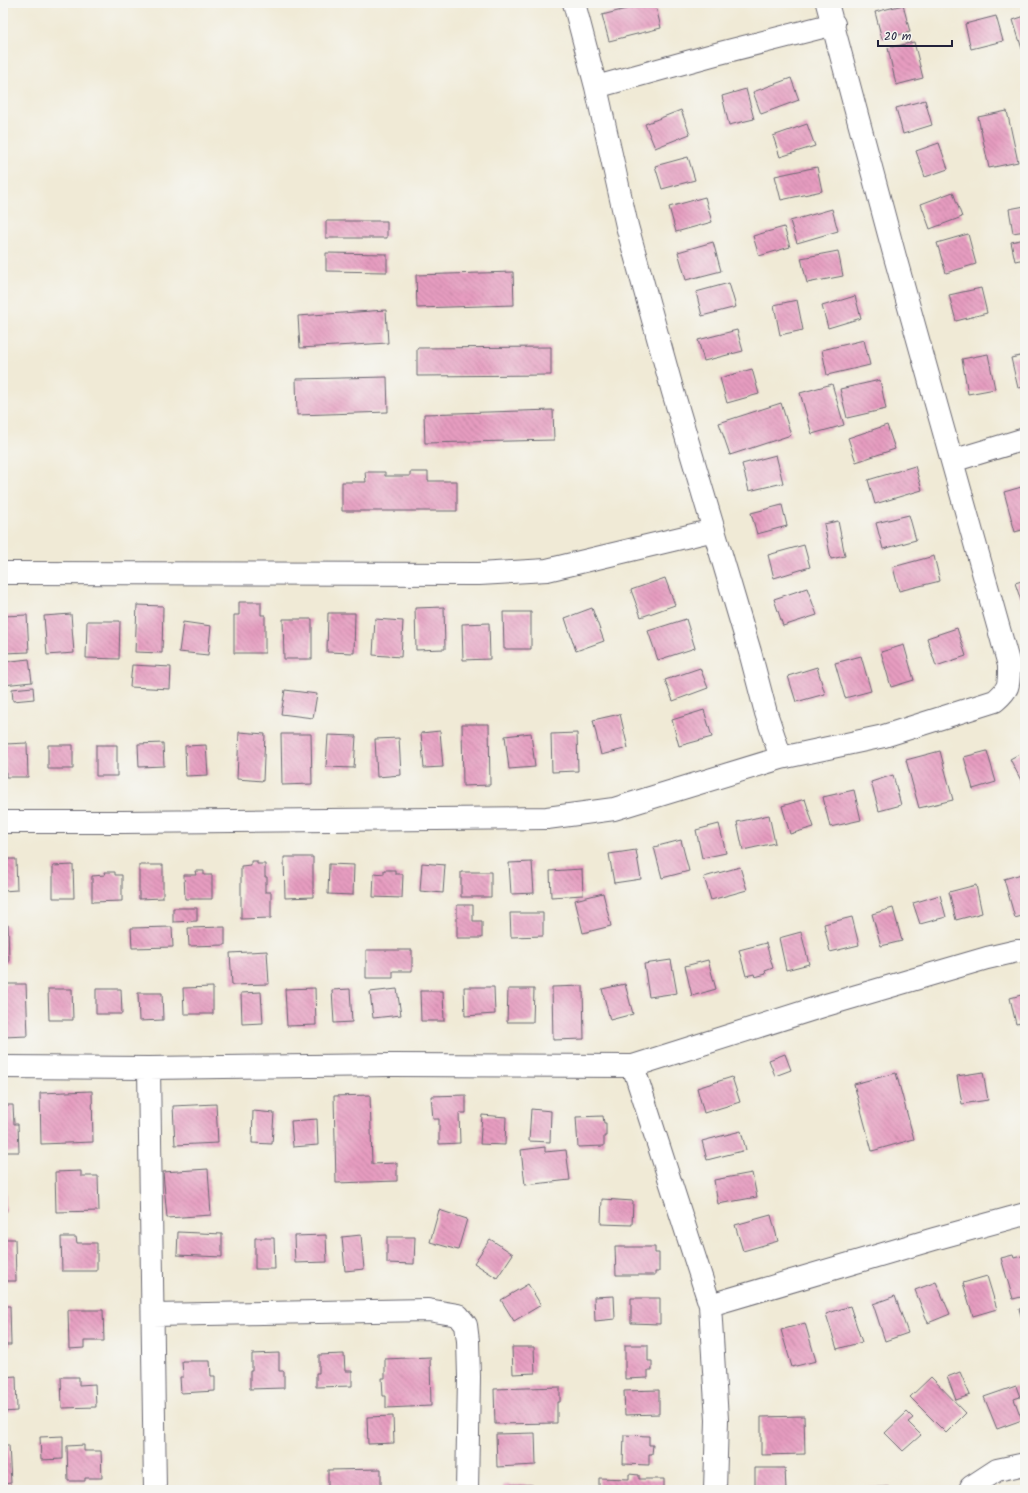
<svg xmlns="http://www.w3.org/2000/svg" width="1028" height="1493" viewBox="0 0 1028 1493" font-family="Kalam,sans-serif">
<defs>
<pattern id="building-back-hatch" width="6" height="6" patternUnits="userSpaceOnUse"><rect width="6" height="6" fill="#e69cc0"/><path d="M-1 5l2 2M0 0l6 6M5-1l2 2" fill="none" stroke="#ba7f9d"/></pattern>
</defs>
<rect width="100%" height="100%" fill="#f6f6f2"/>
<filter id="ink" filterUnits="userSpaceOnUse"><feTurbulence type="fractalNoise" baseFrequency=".025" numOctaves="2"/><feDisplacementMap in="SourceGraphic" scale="8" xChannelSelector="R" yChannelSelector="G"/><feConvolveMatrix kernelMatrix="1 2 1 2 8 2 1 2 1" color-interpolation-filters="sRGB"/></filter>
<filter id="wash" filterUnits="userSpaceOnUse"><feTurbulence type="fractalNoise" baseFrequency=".012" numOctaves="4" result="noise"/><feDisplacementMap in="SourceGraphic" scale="16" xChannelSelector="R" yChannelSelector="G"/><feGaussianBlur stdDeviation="0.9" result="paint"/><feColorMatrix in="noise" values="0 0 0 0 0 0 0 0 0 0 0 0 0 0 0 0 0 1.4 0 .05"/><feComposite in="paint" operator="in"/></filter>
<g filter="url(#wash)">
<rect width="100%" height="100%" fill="#f0ead6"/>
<g id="blocks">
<!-- building -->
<path fill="url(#building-back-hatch)" d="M650 3H655L661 28 609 41 602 15Z
M903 5 910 32 882 39 875 12Z
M996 16 1003 41 971 49 965 24Z
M1025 16V48L1022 49 1013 20Z
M914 42 923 78 896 85 888 48Z
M791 78 799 100 761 114 753 92Z
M746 89 754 119 729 125 722 96Z
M925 100 932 125 903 134 896 108Z
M681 110 690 134 655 148 645 124Z
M1007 111 1018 162 989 168 978 117Z
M807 124 815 146 780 157 773 136Z
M939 143 948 169 925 177 916 151Z
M688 157 695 180 662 189 655 166Z
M817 167 822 191 781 200 775 176Z
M953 192 962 217 930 229 921 204Z
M705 197 712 222 676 232 669 207Z
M1025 206V231L1013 233 1009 209Z
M832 209 838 231 797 243 790 221Z
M326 221H387V238H326Z
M784 227 790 247 759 256 753 236Z
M968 234 976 264 946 273 937 243Z
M1025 239V259L1015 261 1011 242Z
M713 242 721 271 686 280 678 252Z
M838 251 843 276 807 283 801 258Z
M326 253 387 254V272L326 271Z
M513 272 514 305 417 308 416 275Z
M729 283 736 307 702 316 696 292Z
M981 288 987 313 956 321 949 295Z
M855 296 861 318 828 328 822 306Z
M797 300 803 330 780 335 774 305Z
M386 310 388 343 300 348 298 316Z
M737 330 743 351 704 361 698 340Z
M864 340 870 365 827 375 822 350Z
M551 347V375L417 376V348Z
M988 354 995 389 968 394 962 359Z
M1025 355V387L1018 388 1011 358Z
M752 369 759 394 727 403 720 378Z
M387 377 388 412 297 415 296 379Z
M880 380 886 409 847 418 840 389Z
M832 384 844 425 812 434 800 393Z
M781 403 791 435 730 455 719 423Z
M553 410 554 440 425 443 424 414Z
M887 425 895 449 856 462 848 438Z
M776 455 783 483 749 491 742 464Z
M915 466 922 490 875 504 868 480Z
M365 472H385V476H410V472H428V481H457V511H342V482H366Z
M1025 486V529L1015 532 1004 492Z
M782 505 787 526 757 534 751 513Z
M909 515 916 540 883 549 876 523Z
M838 521 845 556 831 559 824 524Z
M804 545 810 567 774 578 768 555Z
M934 556 940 581 899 591 893 567Z
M665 578 675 605 641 617 631 590Z
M1025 580V612L1015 583Z
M807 588 817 615 783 626 774 599Z
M239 602H261V615H265V653H234V615H239Z
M137 605 163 606 162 653 135 652Z
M444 607 445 649 416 650 415 608Z
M592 608 604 641 576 651 565 618Z
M503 612H531V649H504Z
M328 613H355L354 653 327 652Z
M71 614 74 653 47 655 44 616Z
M27 615 29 652 4 653 3 616Z
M283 619H312V659H284Z
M375 619 403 621 401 657 373 655Z
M686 619 695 648 658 660 648 631Z
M87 621H120L119 659 86 658Z
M183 622 211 626 208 655 179 652Z
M489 623 490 659 463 660 462 624Z
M957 628 966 656 936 666 927 638Z
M904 645 914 680 891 687 881 652Z
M861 656 871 691 845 698 835 663Z
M29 659 32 682 3 685V662Z
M132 665 171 667 170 689 130 687Z
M817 667 825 694 796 702 788 676Z
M700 668 708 688 673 701 665 680Z
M33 687 34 699 13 701 12 689Z
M285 690 317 694 313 718 281 714Z
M704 710 712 737 679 746 672 720Z
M620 714 628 748 601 755 593 720Z
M462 724H489L490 785 463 786Z
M440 731 443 767 424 768 421 733Z
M239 732 265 734 263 781 237 779Z
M531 733 535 767 509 769 505 736Z
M577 733 578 771 552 772 551 734Z
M281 734H311L312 784 282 785Z
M328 735 356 736 354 768 326 767Z
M399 738 401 775 377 777 375 739Z
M27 743 28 777H6L5 744Z
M163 743 164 766 139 767 138 744Z
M48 745H73V769H48Z
M96 745H117V776H96Z
M206 745 208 775 186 776 185 746Z
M940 751 953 800 919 808 906 760Z
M987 751 996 782 973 789 964 757Z
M1025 751V788L1010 759Z
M893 775 901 805 879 811 871 782Z
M854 790 861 820 830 827 823 797Z
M805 799 814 827 790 834 782 806Z
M769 815 775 843 743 850 737 822Z
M719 824 726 853 702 858 696 830Z
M681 840 689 871 662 878 654 847Z
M636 850 641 879 614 883 609 854Z
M284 857H313V897L285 898Z
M3 859H16L17 890 3 891Z
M251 861H257V864H265V877H267V883H265V892H271V918L241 919V866L251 865Z
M532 862 534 893 511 894 509 863Z
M422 863 445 865 443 893 420 891Z
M329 864 354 865 353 895 328 894Z
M73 865 74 898H53V866Z
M139 865H163V898L139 899Z
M740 867 747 890 711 900 704 877Z
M582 869 583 895 551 897 550 871Z
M384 870H395V874H403L402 898 373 897 374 873 384 874Z
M195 871H204V875H212V899H185L184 875H196Z
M104 872H115V875H122V901L92 902V876L105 875Z
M461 872H491V897H461Z
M1025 873V915L1015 918 1004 879Z
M976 885 982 913 956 920 949 892Z
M603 893 611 926 583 933 575 900Z
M940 895 946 917 920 924 913 903Z
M457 905H473V921H482V938H457Z
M173 908H197V921L173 922Z
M893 908 902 941 881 946 872 914Z
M510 913H543V936L511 937Z
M852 917 859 945 830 952 824 924Z
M3 925H8L9 962 3 963Z
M172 927 173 947 132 948 131 928Z
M225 927V945L189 946 188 928Z
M801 932 809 964 786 970 779 938Z
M766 943 773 968 765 971 766 974 755 977 754 974 746 976 739 950Z
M366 950H412V971H393V978H366Z
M267 951 269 984 232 985 230 953Z
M671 960 677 993 649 997 644 964Z
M708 960 716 989 692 996 685 966Z
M3 984H26L28 1036 3 1037Z
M625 984 633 1014 610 1020 602 989Z
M583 986 584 1039 553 1040 552 987Z
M213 987V1014H184L183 988Z
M464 987H494L495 1014 465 1016Z
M315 988 316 1025 287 1026 285 989Z
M48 989H72L73 1020H49Z
M96 989H121L122 1014H96Z
M350 989 352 1022 334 1023 332 990Z
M397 989 401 1015 373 1018 370 992Z
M508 989H534L533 1022H507Z
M420 991H443L444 1021H421Z
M261 992 263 1023 242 1024 241 993Z
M138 993H162L163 1020 139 1021Z
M1025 994V1022L1016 1024 1010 998Z
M785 1054 791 1070 775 1076 769 1060Z
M983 1072 988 1100 962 1104 957 1076Z
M896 1073 914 1139 872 1151 854 1084Z
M732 1077 740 1102 704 1113 697 1088Z
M92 1091 93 1142 41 1144 40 1093Z
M370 1095 372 1164 397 1163V1181L336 1183 334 1096Z
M466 1095V1113H459L460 1143 439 1144V1119H433L431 1096Z
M216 1104 218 1143 175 1145 173 1106Z
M3 1105H13L14 1124H18L19 1152H3Z
M531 1109 551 1111 550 1142 529 1141Z
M253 1111 274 1113 272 1144 252 1143Z
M482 1115 506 1117 505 1145 480 1144Z
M603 1116 604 1123H606V1136H604V1146L578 1147 576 1117Z
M317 1119 318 1145 293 1147 291 1121Z
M741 1131 746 1150 707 1160 702 1141Z
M545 1147V1152L566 1150 570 1180 525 1185 521 1150Z
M208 1169 211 1215 167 1218 163 1172Z
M3 1171H5L6 1212H3Z
M81 1171V1176H98L99 1211 56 1212 55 1172Z
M752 1173 757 1197 718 1204 714 1180Z
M602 1199 633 1201 632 1225 601 1224Z
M439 1210 467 1219 458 1250 430 1242Z
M771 1215 778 1241 743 1251 735 1225Z
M3 1232H5V1239H15L16 1281H3Z
M178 1232 222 1234V1257L177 1255Z
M326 1235 327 1262 295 1263 294 1236Z
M361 1235 364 1269 345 1271 342 1237Z
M61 1237H76L77 1243H97V1271H62Z
M387 1237H415L414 1264 387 1263Z
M255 1238H274L275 1269H255Z
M490 1239 513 1254 497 1278 474 1263Z
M615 1247H655V1253H659V1272H655V1275H616Z
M1013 1255 1014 1258 1025 1255V1296L1013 1299 1001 1258Z
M987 1276 997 1309 973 1316 963 1283Z
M936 1282 950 1314 928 1323 915 1290Z
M528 1284 541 1305 514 1321 501 1300Z
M614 1296 615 1319 595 1321 594 1297Z
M895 1296 908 1333 885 1341 873 1304Z
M631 1298H660V1324L631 1323Z
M3 1306H10L11 1345H3Z
M850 1306 862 1342 837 1349 826 1314Z
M1025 1308V1328L1019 1309Z
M68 1310H103L104 1341H84V1348L69 1349Z
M805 1323 816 1361 792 1367 781 1330Z
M625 1345H648V1361H652V1370H648V1378L625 1379Z
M512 1347H534L535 1373 513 1374Z
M279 1353V1371H284V1388L250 1389V1371H252V1354Z
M344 1354 345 1371H352V1386L316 1387V1373H319V1355Z
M430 1357 431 1406 386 1408V1396H383L382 1378H385V1359Z
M182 1361H210L211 1376H215V1391L181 1393 180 1377H183Z
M960 1372 970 1395 956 1400 947 1377Z
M16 1376 17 1411 3 1412V1377Z
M61 1377H79V1385L95 1384 96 1407 62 1408Z
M931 1377 966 1413 946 1433 910 1397Z
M1016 1386 1020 1397 1014 1399 1022 1420 997 1429 984 1397Z
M560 1387V1402H557V1423L495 1424 494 1389Z
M659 1390V1414L625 1415 624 1391Z
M907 1412 913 1418 908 1422 921 1435 903 1451 885 1433Z
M393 1416 394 1443 368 1444 367 1417Z
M804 1416 805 1454 761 1455V1417Z
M535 1433 536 1465 497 1467 496 1434Z
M624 1435 649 1436V1445H653L652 1454H649V1465L623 1464Z
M63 1436V1459L41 1460 40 1437Z
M3 1445H9L11 1483 3 1484Z
M84 1445V1451H101L102 1478H85V1481H68L67 1446Z
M755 1468H785L786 1490H755Z
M381 1469V1490H328V1470Z
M629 1474 639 1475V1479H664V1490H599V1478L629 1479Z
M503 1485H533L534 1490H503Z
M889 1487V1490H852V1488Z"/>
</g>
</g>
<g filter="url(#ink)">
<use href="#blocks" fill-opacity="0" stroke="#6a6871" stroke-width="1"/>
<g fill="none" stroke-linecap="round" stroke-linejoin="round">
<defs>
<path id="minor" d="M574 3 596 87 627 226 673 392 750 652 766 713 781 758
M596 87 716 54 834 24
M952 461 1025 439
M3 573 479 574 547 570 714 530
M3 822H122L547 818 614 809 781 758 884 736 995 701C1010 688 1009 685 1009 665L895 257 827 3
M633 1066 710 1305 717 1420 715 1490
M3 1067 149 1068 392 1065 633 1066 826 1005 987 958 1017 951H1025
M149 1068 155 1490
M710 1305 934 1239 1025 1214
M153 1315 428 1310 458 1315 466 1325 468 1341 469 1377 467 1490
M970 1490 971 1487 997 1470 1025 1464"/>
</defs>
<!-- minor casing -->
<use href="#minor" stroke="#6a6871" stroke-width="24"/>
<!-- minor -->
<use href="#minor" stroke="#fff" stroke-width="22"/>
</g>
</g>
<!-- margin -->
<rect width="1028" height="1493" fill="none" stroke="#f6f6f2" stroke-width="16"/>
<!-- scale -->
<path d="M878 40v6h74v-6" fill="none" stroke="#22223b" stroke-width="2"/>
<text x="884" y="40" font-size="12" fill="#22223b" stroke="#f6f6f2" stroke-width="3" paint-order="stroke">20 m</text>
</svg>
